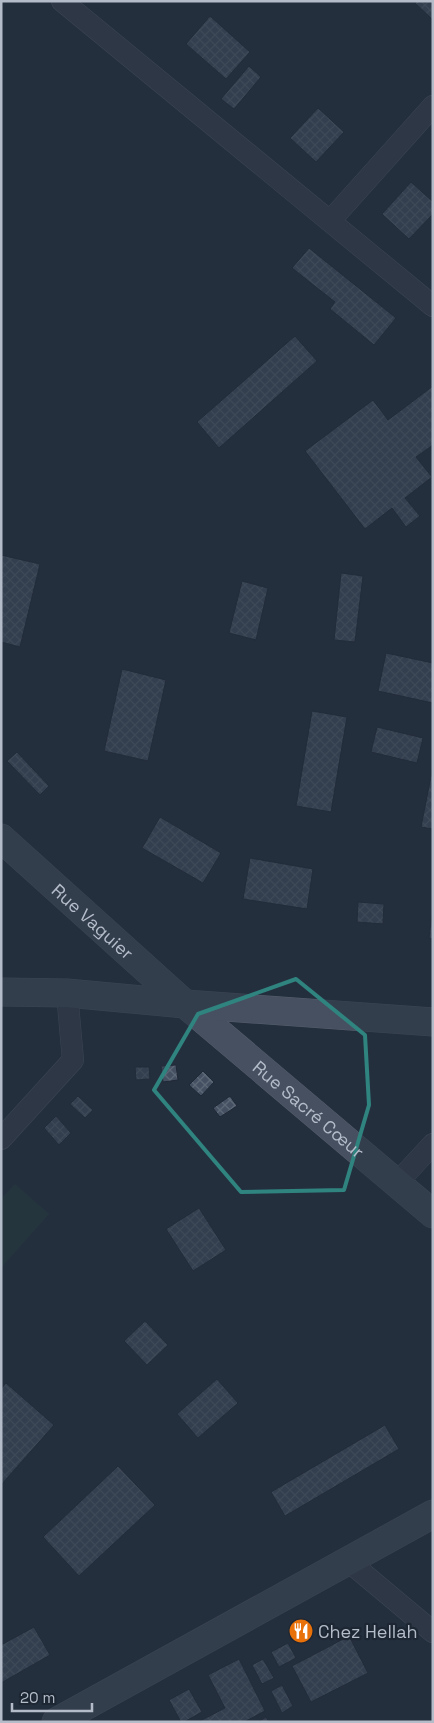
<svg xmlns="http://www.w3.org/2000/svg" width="434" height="1723" viewBox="0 0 434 1723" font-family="'Space Grotesk',sans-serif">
<defs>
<pattern id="building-cross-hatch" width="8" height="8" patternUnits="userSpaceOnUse" patternTransform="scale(1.25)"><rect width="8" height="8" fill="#455162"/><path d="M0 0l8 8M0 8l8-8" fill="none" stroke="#5d6877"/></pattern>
</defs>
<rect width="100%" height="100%" fill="#242f3e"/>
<!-- grass -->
<path fill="#263c3f" d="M15 1184 49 1214 1 1268V1199Z"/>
<!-- building -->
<path fill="url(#building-cross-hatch)" stroke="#1f2835" d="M416 1H433V20L415 3Z
M210 16 250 52 226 79 186 44Z
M249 66 261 77 234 109 221 99Z
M318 108 344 132 316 162 290 138Z
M411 182 433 202V214L409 239 382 214Z
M309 248 396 318 374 345 330 309 335 302 292 268Z
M295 336 317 361 219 448 197 422Z
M433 386V445L416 457 432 477 405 498 420 516 406 527 392 508 365 529 305 451 373 400 388 420Z
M1 555 40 564 20 647 1 642Z
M341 573 363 576 355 642 334 640Z
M242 581 268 588 256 640 229 633Z
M386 653 433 663V703L378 691Z
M122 669 166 680 148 761 104 751Z
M312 711 347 717 331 812 296 806Z
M377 727 423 738 417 763 371 752Z
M17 752 49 786 40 795 7 761Z
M433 766V829L421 827Z
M160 817 221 853 203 883 142 848Z
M250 858 313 869 307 909 243 899Z
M358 902 384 904 383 924 357 922Z
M432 914H433V939L429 938Z
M176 1065 178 1080 163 1082 161 1066Z
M135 1067H149L150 1079 136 1080Z
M203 1071 214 1082 201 1096 189 1085Z
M78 1096 93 1110 85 1118 70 1104Z
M230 1096 237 1106 220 1117 213 1108Z
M56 1116 71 1133 59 1145 44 1128Z
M199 1208 226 1250 193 1271 166 1229Z
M145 1321 168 1345 147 1365 124 1341Z
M217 1379 238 1403 198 1438 177 1414Z
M6 1383 54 1425 1 1485V1389Z
M385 1425 399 1449 285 1516 271 1492Z
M118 1466 155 1505 79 1576 43 1537Z
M34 1627 50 1655 1 1683V1645Z
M349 1636 368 1673 311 1702 292 1666Z
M288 1643 296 1658 279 1667 271 1652Z
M239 1659 265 1711 244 1722H198L225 1708 208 1675Z
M263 1659 274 1678 262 1684 252 1665Z
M282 1685 293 1706 282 1713 271 1691Z
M189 1689 202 1712 184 1722H181L169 1700Z
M266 1717 269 1722H258Z"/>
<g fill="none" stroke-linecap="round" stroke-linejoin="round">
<defs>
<path id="street" d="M62 1 433 306
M330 221 433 106
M1 1139 73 1060 67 993
M396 1184 433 1144
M347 1560 433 1632"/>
<g id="secondary">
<path id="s1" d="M1 838 185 1004 433 1214"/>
<path d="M1 992 67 993 185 1004 433 1022"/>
<path d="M56 1722 433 1514"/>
</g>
</defs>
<!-- street casing -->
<use href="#street" stroke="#565f6c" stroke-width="22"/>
<!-- secondary casing -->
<use href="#secondary" stroke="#565f6c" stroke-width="29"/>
<!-- street -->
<use href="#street" stroke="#38414e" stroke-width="21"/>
<!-- secondary -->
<use href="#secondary" stroke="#465061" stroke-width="28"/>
</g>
<!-- marked area -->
<path d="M0 0H434V1723H0ZM296 979 365 1035 369 1105 344 1190 241 1192 154 1090 198 1014Z" fill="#242f3e" fill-opacity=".55" fill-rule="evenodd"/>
<path fill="none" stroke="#308480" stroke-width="4" stroke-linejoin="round" d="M296 979 365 1035 369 1105 344 1190 241 1192 154 1090 198 1014Z"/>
<!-- icons -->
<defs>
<symbol id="restaurant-disc" viewBox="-11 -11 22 22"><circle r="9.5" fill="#e8710a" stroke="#1d2633"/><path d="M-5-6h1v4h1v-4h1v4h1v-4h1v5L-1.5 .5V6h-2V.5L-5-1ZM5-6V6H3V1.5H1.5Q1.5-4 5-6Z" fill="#fff"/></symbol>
</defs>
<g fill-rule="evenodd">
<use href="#restaurant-disc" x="287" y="1617" width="28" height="28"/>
</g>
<g text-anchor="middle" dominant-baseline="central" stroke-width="4.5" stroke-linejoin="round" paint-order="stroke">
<!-- street labels -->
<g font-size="18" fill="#b4bcc9" stroke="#1d2633">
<text stroke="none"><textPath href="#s1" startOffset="124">Rue Vaguier</textPath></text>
<text stroke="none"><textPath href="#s1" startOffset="410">Rue Sacré Cœur</textPath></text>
</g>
<!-- poi labels -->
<g font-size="18" fill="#b4bcc9" stroke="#1d2633" text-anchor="start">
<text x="318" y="1631">Chez Hellah</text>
</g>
</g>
<!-- border -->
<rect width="434" height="1723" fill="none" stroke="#b4bcc9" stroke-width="5"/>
<!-- scale -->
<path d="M12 1703v8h80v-8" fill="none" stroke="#b4bcc9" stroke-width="2.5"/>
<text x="20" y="1703" font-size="15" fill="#b4bcc9" stroke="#1d2633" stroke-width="4" paint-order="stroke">20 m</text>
</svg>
